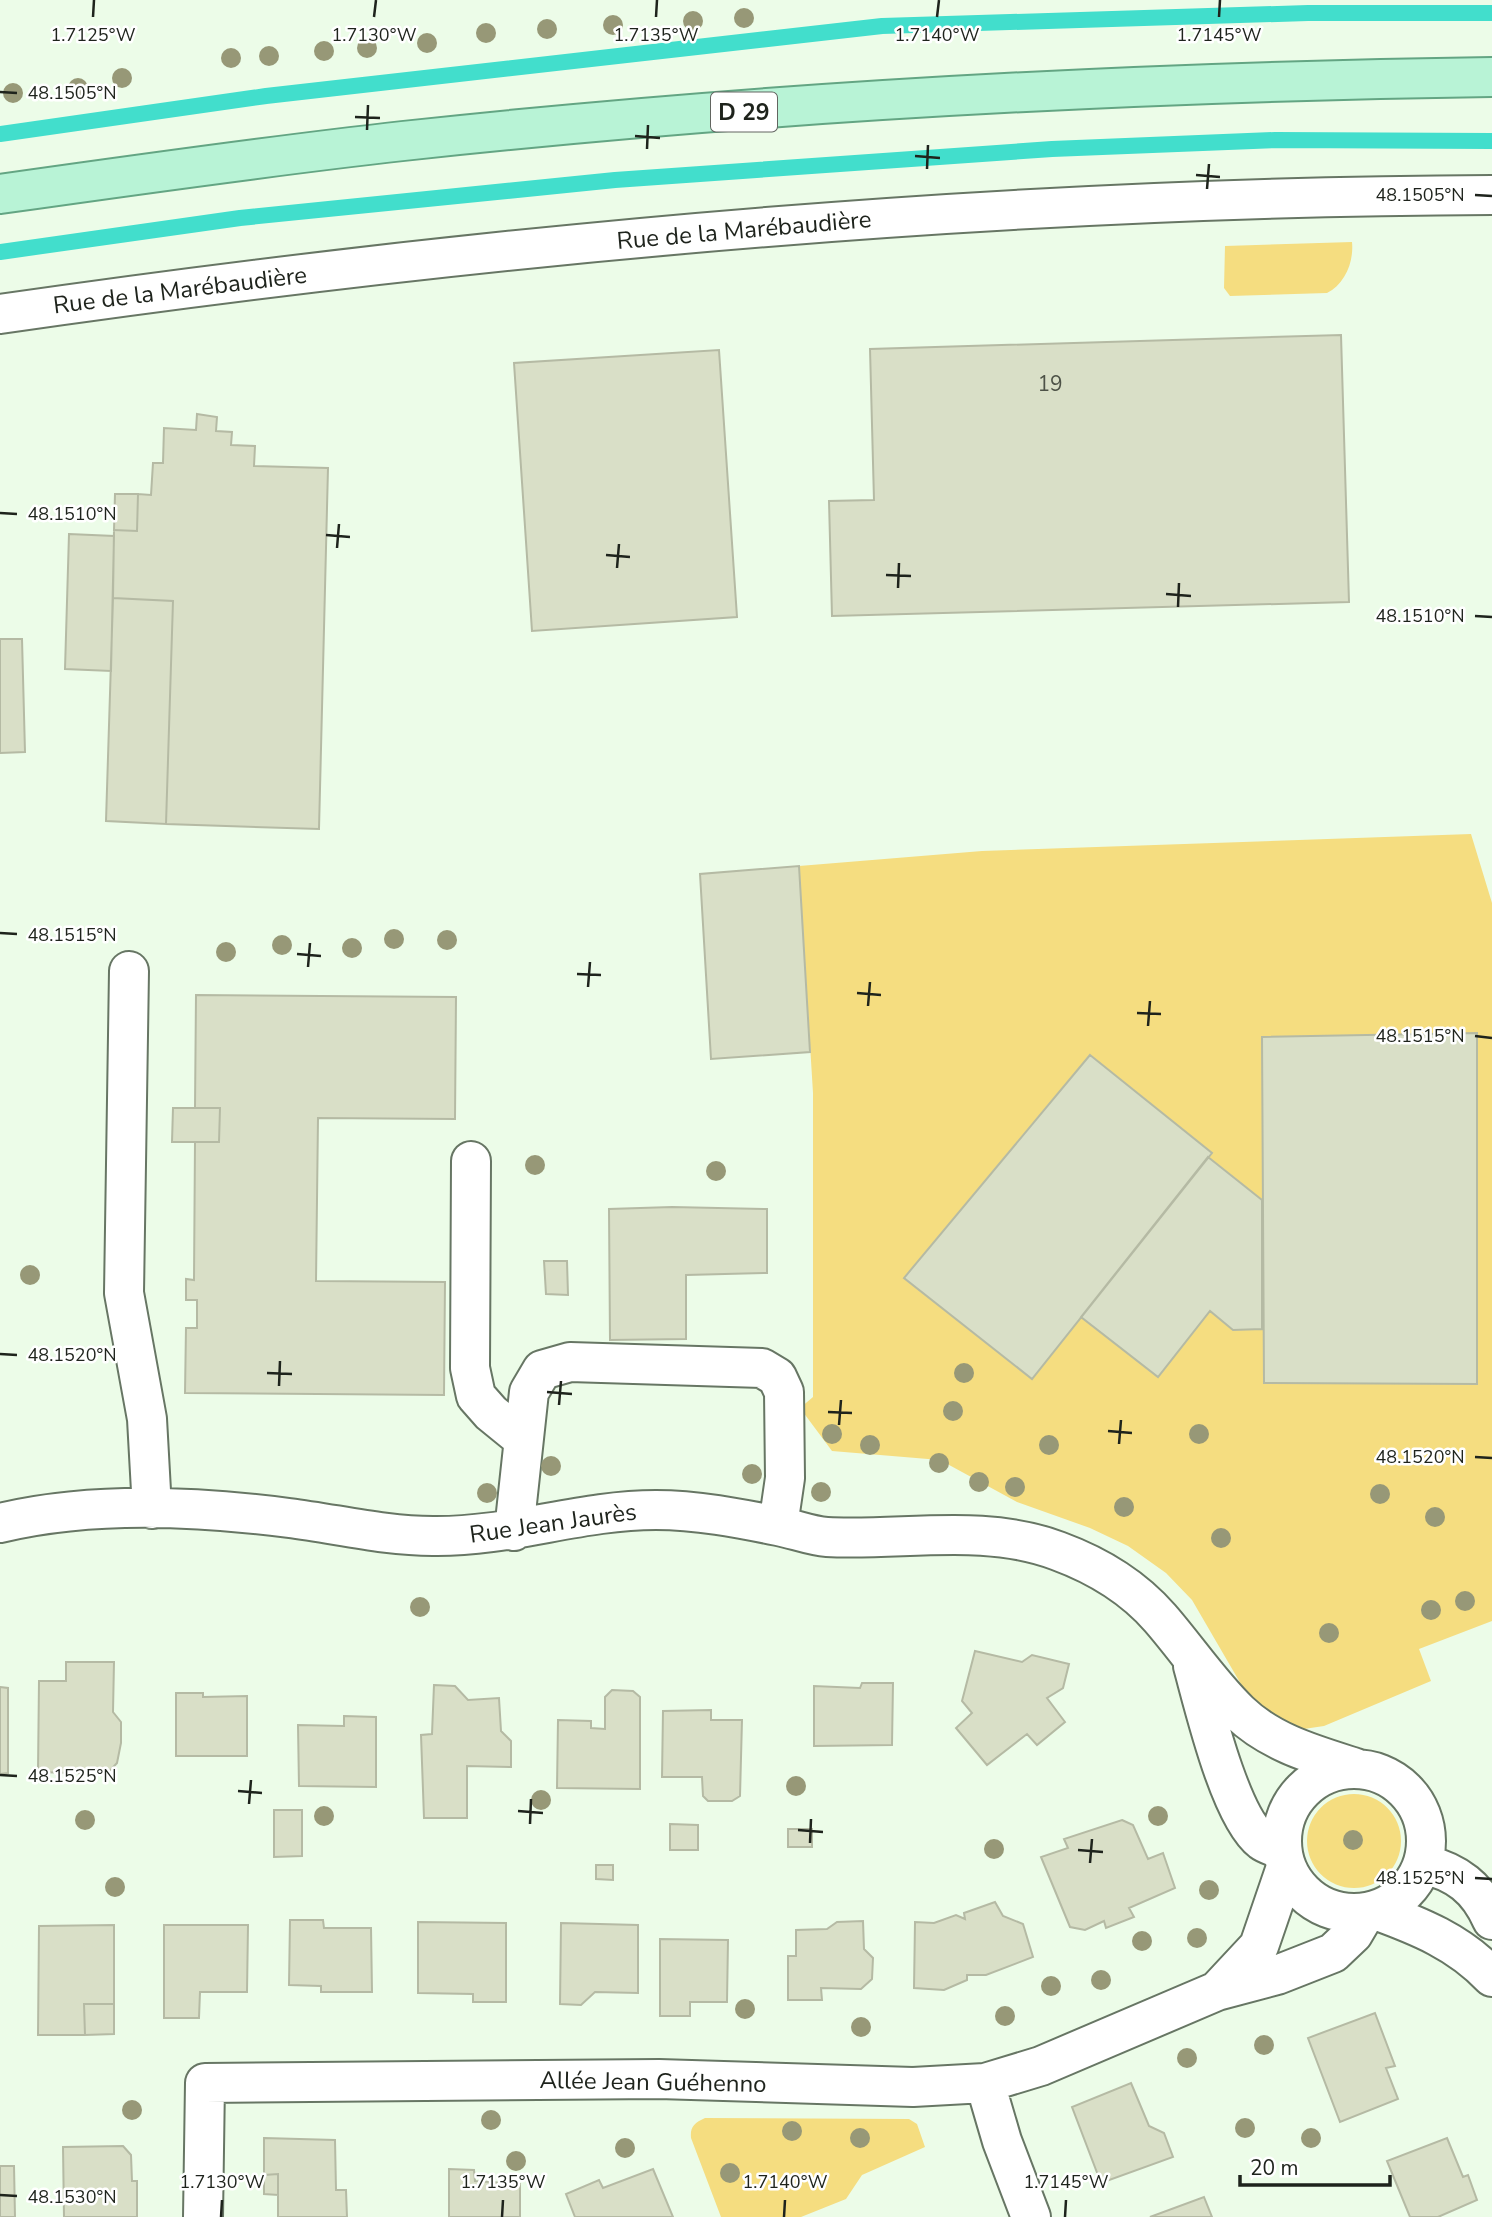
<svg xmlns="http://www.w3.org/2000/svg" width="1492" height="2217" viewBox="0 0 1492 2217" font-family="'Nunito Sans',sans-serif">
<rect width="100%" height="100%" fill="#ecfce8"/>
<!-- green -->
<path fill="#f5dd80" d="M1352 242C1354 262 1345 284 1327 293L1230 296 1224 288 1225 246Z
M1471 834 1492 903V1621L1419 1649 1431 1681 1324 1726 1297 1730 1256 1710 1192 1600 1166 1573 1128 1546 1090 1528 1017 1502 940 1460 832 1451 800 1408 813 1397V1093L799 866 982 851Z
M1307 1841a47 47 0 1 1 94 0a47 47 0 1 1-94 0Z
M705 2118 909 2119 917 2124 925 2147 862 2175 846 2199 801 2217H721L691 2138C690 2127 694 2123 705 2118Z"/>
<g fill="none" stroke-linecap="round" stroke-linejoin="round">
<!-- stream -->
<path stroke="#42decc" stroke-width="16" d="M0 134 266 96 882 26 1308 13H1492
M0 252 240 218 615 180 1052 149 1275 140 1492 141"/>
</g>
<!-- building -->
<path fill="#d9dfc7" stroke="#b5baa4" stroke-width="2" d="M1341 335 1349 602 832 616 829 501 874 500 870 349Z
M719 350 737 617 532 631 514 363Z
M197 414 217 417 216 431 232 432 231 445 255 446 254 466 328 468 319 829 166 824 173 601 113 598 114 530 137 531 138 494 151 495 153 463H163L164 428 196 430Z
M115 494H138L137 531 114 530Z
M69 534 114 536 111 671 65 669Z
M113 598 173 601 166 824 106 821Z
M0 639H22L25 752 0 753Z
M799 866 810 1052 711 1059 700 874Z
M196 995 456 997 455 1119 318 1118 316 1281 445 1282 444 1395 185 1393 186 1328H197V1300H186V1279L194 1280 195 1142H219L220 1108H195Z
M1477 1033V1384L1264 1383 1262 1037Z
M1090 1055 1212 1153 1032 1379 904 1278Z
M173 1108H220L219 1142H172Z
M1208 1157 1262 1200V1329L1233 1330 1210 1311 1158 1377 1081 1317Z
M672 1207 767 1209V1273L686 1275V1339L610 1340 609 1209Z
M544 1261H567L568 1295 546 1294Z
M975 1651 1022 1662 1032 1655 1069 1664 1063 1688 1047 1698 1065 1722 1037 1745 1027 1734 987 1765 956 1728 972 1713 962 1701Z
M66 1662H114L113 1712 121 1722V1743L117 1763 107 1774 38 1772 39 1681H66Z
M862 1683H893L892 1745 814 1746V1686L860 1688Z
M434 1685 455 1686 468 1700 499 1698 501 1731 511 1741V1767L467 1766V1818H424L421 1735 432 1734Z
M0 1687 8 1688V1773L0 1774Z
M612 1690 633 1691 640 1697V1789L557 1788 558 1720 591 1721V1728L605 1729V1697Z
M176 1693H203V1697L247 1696V1756H176Z
M711 1710V1720H742L740 1796 732 1801H708L703 1796 702 1777H662L663 1711Z
M344 1716 376 1717V1787L299 1786 298 1725 344 1726Z
M274 1810H302V1856L274 1857Z
M1122 1820 1133 1825 1148 1859 1163 1853 1175 1888 1129 1908 1134 1917 1106 1928 1104 1921 1085 1930 1070 1927 1041 1857 1068 1848 1064 1839Z
M670 1824 698 1825V1850H670Z
M788 1829H812V1847H788Z
M596 1865H613V1880L596 1879Z
M995 1902 1003 1916 1023 1924 1033 1957 986 1975H967V1980L944 1990 914 1988 915 1922 934 1923 956 1915 965 1919 964 1913Z
M290 1920H323L324 1928H371L372 1992H321V1986L289 1985Z
M863 1921 864 1949 873 1958 872 1979 861 1989 821 1988 822 2000H788V1956H796V1930L827 1929 837 1922Z
M418 1922 506 1923V2002H473V1994L418 1993Z
M561 1923 638 1925V1993L595 1992 581 2005 560 2004Z
M114 1925V2004H84L85 2035H38L39 1926Z
M164 1925H248L247 1992H200L199 2018H164Z
M660 1939 728 1940 727 2002H690V2016H660Z
M84 2004H114V2034L85 2035Z
M1375 2013 1395 2066 1386 2068 1398 2099 1340 2122 1308 2038Z
M1131 2083 1149 2126 1164 2133 1173 2157 1101 2183 1072 2107Z
M264 2138 335 2140 336 2190H346L347 2217H278V2174L264 2175Z
M1447 2138 1463 2177 1468 2175 1477 2200 1438 2217H1410L1387 2161Z
M123 2146 131 2155 132 2181H137V2217H64L63 2147Z
M0 2166H14L15 2217H0Z
M449 2169 474 2170 475 2181 520 2184V2217H449Z
M653 2169 673 2217H575L566 2194 599 2180 603 2188Z
M278 2174V2195L264 2194V2175Z
M1204 2197 1212 2217H1150Z"/>
<g fill="none" stroke-linecap="round" stroke-linejoin="round">
<defs>
<path id="minor" d="M0 314C494 243 993 197 1492 195
M129 971 124 1293 147 1419 152 1509
M471 1161 470 1368 476 1396 491 1413 523 1439
M0 1523C93 1501 195 1506 289 1518 337 1524 384 1536 433 1536 511 1537 579 1510 656 1510 697 1510 738 1518 778 1526 794 1529 811 1536 827 1537 903 1541 985 1523 1058 1551 1096 1565 1133 1587 1160 1618 1187 1649 1210 1684 1239 1712 1271 1743 1315 1755 1356 1768
M514 1531 529 1392 542 1370 570 1362 762 1368 777 1377 784 1392 785 1478 778 1526
M1193 1666C1204 1706 1230 1817 1262 1841 1267 1845 1276 1847 1282 1850
M1282 1841a72 72 0 1 1 144 0a72 72 0 1 1-144 0Z
M1423 1864C1457 1872 1478 1888 1492 1920
M1375 1910C1419 1926 1459 1942 1492 1977
M1217 1991 1259 1946 1286 1867
M985 2083 1002 2141 1031 2217
M203 2217 205 2083 659 2079 913 2087 985 2083 1041 2066 1217 1991 1277 1975 1333 1953 1353 1934 1366 1912"/>
<path id="major" d="M0 194C134 175 268 156 403 141 764 102 1129 82 1492 77"/>
</defs>
<!-- minor casing -->
<use href="#minor" stroke="#677664" stroke-width="42"/>
<!-- major casing -->
<use href="#major" stroke="#63a583" stroke-width="42"/>
<!-- minor -->
<use href="#minor" stroke="#fff" stroke-width="38"/>
<!-- major -->
<use href="#major" stroke="#b8f3d6" stroke-width="38"/>
</g>
<!-- trees -->
<g fill="#979877">
<circle cx="744" cy="18" r="10"/>
<circle cx="693" cy="21" r="10"/>
<circle cx="613" cy="25" r="10"/>
<circle cx="547" cy="29" r="10"/>
<circle cx="486" cy="33" r="10"/>
<circle cx="427" cy="43" r="10"/>
<circle cx="367" cy="48" r="10"/>
<circle cx="324" cy="51" r="10"/>
<circle cx="269" cy="56" r="10"/>
<circle cx="231" cy="58" r="10"/>
<circle cx="122" cy="78" r="10"/>
<circle cx="78" cy="88" r="10"/>
<circle cx="13" cy="93" r="10"/>
<circle cx="394" cy="939" r="10"/>
<circle cx="447" cy="940" r="10"/>
<circle cx="282" cy="945" r="10"/>
<circle cx="352" cy="948" r="10"/>
<circle cx="226" cy="952" r="10"/>
<circle cx="535" cy="1165" r="10"/>
<circle cx="716" cy="1171" r="10"/>
<circle cx="30" cy="1275" r="10"/>
<circle cx="964" cy="1373" r="10"/>
<circle cx="953" cy="1411" r="10"/>
<circle cx="832" cy="1434" r="10"/>
<circle cx="1199" cy="1434" r="10"/>
<circle cx="870" cy="1445" r="10"/>
<circle cx="1049" cy="1445" r="10"/>
<circle cx="939" cy="1463" r="10"/>
<circle cx="551" cy="1466" r="10"/>
<circle cx="752" cy="1474" r="10"/>
<circle cx="979" cy="1482" r="10"/>
<circle cx="1015" cy="1487" r="10"/>
<circle cx="821" cy="1492" r="10"/>
<circle cx="487" cy="1493" r="10"/>
<circle cx="1380" cy="1494" r="10"/>
<circle cx="1124" cy="1507" r="10"/>
<circle cx="1435" cy="1517" r="10"/>
<circle cx="1221" cy="1538" r="10"/>
<circle cx="1465" cy="1601" r="10"/>
<circle cx="420" cy="1607" r="10"/>
<circle cx="1431" cy="1610" r="10"/>
<circle cx="1329" cy="1633" r="10"/>
<circle cx="796" cy="1786" r="10"/>
<circle cx="541" cy="1800" r="10"/>
<circle cx="324" cy="1816" r="10"/>
<circle cx="1158" cy="1816" r="10"/>
<circle cx="85" cy="1820" r="10"/>
<circle cx="1353" cy="1840" r="10"/>
<circle cx="994" cy="1849" r="10"/>
<circle cx="115" cy="1887" r="10"/>
<circle cx="1209" cy="1890" r="10"/>
<circle cx="1197" cy="1938" r="10"/>
<circle cx="1142" cy="1941" r="10"/>
<circle cx="1101" cy="1980" r="10"/>
<circle cx="1051" cy="1986" r="10"/>
<circle cx="745" cy="2009" r="10"/>
<circle cx="1005" cy="2016" r="10"/>
<circle cx="861" cy="2027" r="10"/>
<circle cx="1264" cy="2045" r="10"/>
<circle cx="1187" cy="2058" r="10"/>
<circle cx="132" cy="2110" r="10"/>
<circle cx="491" cy="2120" r="10"/>
<circle cx="1245" cy="2128" r="10"/>
<circle cx="792" cy="2131" r="10"/>
<circle cx="860" cy="2138" r="10"/>
<circle cx="1311" cy="2138" r="10"/>
<circle cx="625" cy="2148" r="10"/>
<circle cx="516" cy="2161" r="10"/>
<circle cx="730" cy="2173" r="10"/>
</g>
<!-- ticks -->
<path fill="none" stroke="#1e231c" stroke-width="2.5" d="M93 17 94 0M374 17 376 0M656 17 657 0M937 17 939 0M1219 17 1220 0M0 92 17 93M355 117 380 118M367 130 368 105M635 136 660 138M647 149 648 125M915 156 940 158M927 169 928 145M1196 175 1220 177M1207 189 1209 164M1475 195 1492 196M0 513 17 514M326 535 350 537M337 548 339 524M606 555 630 557M617 568 619 544M886 575 911 576M898 588 899 563M1166 594 1191 596M1178 607 1179 583M1475 616 1492 617M0 933 17 934M297 954 321 956M308 967 310 943M577 974 601 975M588 987 590 962M857 993 881 995M868 1006 870 982M1137 1013 1161 1014M1148 1026 1150 1001M1475 1036 1492 1038M0 1354 17 1355M267 1373 292 1374M279 1386 280 1361M547 1392 572 1394M559 1405 561 1381M828 1412 852 1413M839 1425 841 1400M1108 1431 1132 1433M1119 1444 1121 1420M1475 1457 1492 1458M0 1775 17 1776M238 1791 262 1793M249 1804 251 1780M518 1811 543 1813M530 1824 531 1799M798 1830 823 1832M810 1843 811 1819M1078 1850 1103 1852M1090 1863 1092 1839M1475 1878 1492 1879M0 2195 17 2196M221 2217 222 2200M502 2217 503 2200M784 2217 785 2200M1065 2217 1066 2200"/>
<g text-anchor="middle" dominant-baseline="central" stroke-width="5" stroke-linejoin="round" paint-order="stroke">
<!-- number labels -->
<g font-size="21" fill="#4d5247">
<text x="1050" y="384">19</text>
</g>
<!-- shield labels -->
<rect fill="#fff" stroke="#626560" stroke-width="2" x="711" y="92.5" width="66" height="39" rx="5"/>
<g font-size="23" font-weight="bold" fill="#1e231c">
<text x="744" y="112">D 29</text>
</g>
<!-- street labels -->
<g font-size="24" fill="#1e231c" stroke="#fff">
<text transform="translate(744 230) rotate(-5)">Rue de la Marébaudière</text>
<text transform="translate(180 290) rotate(-7)">Rue de la Marébaudière</text>
<text transform="translate(553 1523) rotate(-8)">Rue Jean Jaurès</text>
<text transform="translate(653 2082) rotate(1)">Allée Jean Guéhenno</text>
</g>
</g>
<g font-size="18" text-anchor="middle" fill="#1e231c" stroke="#fff" stroke-width="5" stroke-linejoin="round" paint-order="stroke">
<text x="93" y="41">1.7125°W</text>
<text x="374" y="41">1.7130°W</text>
<text x="656" y="41">1.7135°W</text>
<text x="937" y="41">1.7140°W</text>
<text x="1219" y="41">1.7145°W</text>
<text x="72" y="99">48.1505°N</text>
<text x="1420" y="201">48.1505°N</text>
<text x="72" y="520">48.1510°N</text>
<text x="1420" y="622">48.1510°N</text>
<text x="72" y="941">48.1515°N</text>
<text x="1420" y="1042">48.1515°N</text>
<text x="72" y="1361">48.1520°N</text>
<text x="1420" y="1463">48.1520°N</text>
<text x="72" y="1782">48.1525°N</text>
<text x="1420" y="1884">48.1525°N</text>
<text x="222" y="2188">1.7130°W</text>
<text x="503" y="2188">1.7135°W</text>
<text x="785" y="2188">1.7140°W</text>
<text x="1066" y="2188">1.7145°W</text>
<text x="72" y="2203">48.1530°N</text>
</g>
<!-- scale -->
<path d="M1240 2175v10h150v-10" fill="none" stroke="#1e231c" stroke-width="3.5"/>
<text x="1250" y="2175" font-size="21" fill="#1e231c" stroke="#ffffff" stroke-width="5" paint-order="stroke">20 m</text>
</svg>
